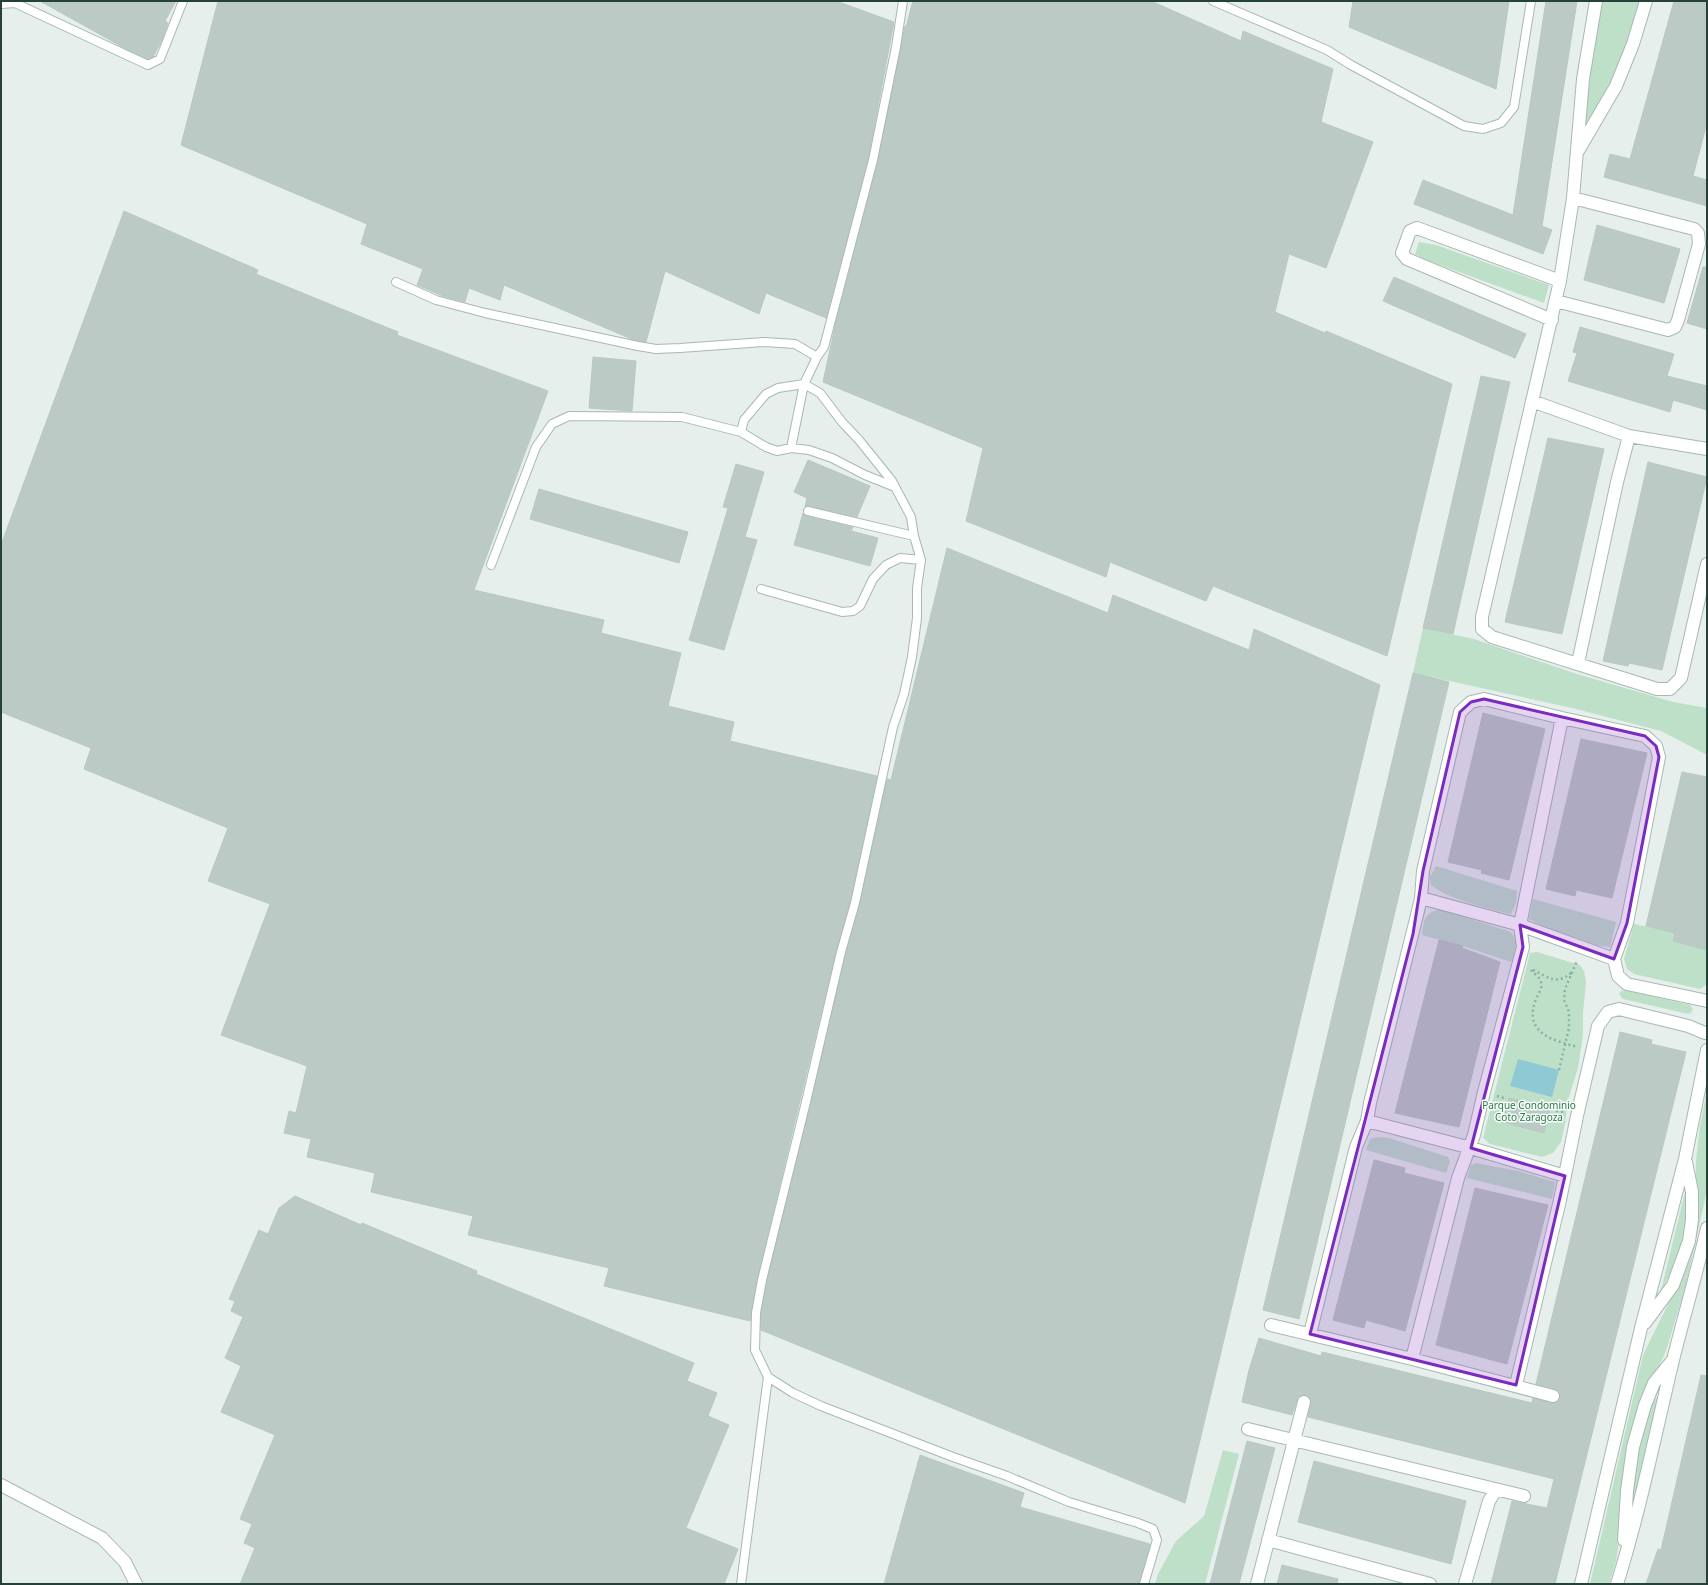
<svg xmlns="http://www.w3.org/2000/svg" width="1708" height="1585" viewBox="0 0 1708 1585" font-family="'Noto Sans',sans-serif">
<rect width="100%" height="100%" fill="#e6efeb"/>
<!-- green -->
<path fill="#bfe0c8" d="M1597 1H1645L1632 43 1579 145Z
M1419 242 1436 245 1549 285 1544 303 1426 260 1415 254Z
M1423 628 1474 639 1577 674 1673 702 1707 708V755L1661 731 1572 708 1413 673Z
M1707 784V984L1700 989 1634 974 1627 969 1624 959 1634 924 1672 932Z
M1436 866 1517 891 1516 903 1511 914C1489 909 1448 899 1431 885L1430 877Z
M1533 899 1616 922 1610 947 1596 945 1577 938 1550 930 1529 919Z
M1439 909 1511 932C1518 943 1515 951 1511 962L1463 946 1422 935C1424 920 1424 914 1439 909Z
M1537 952 1580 965 1584 971 1586 982 1583 1013V1035L1578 1068 1568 1100 1565 1124 1561 1142 1553 1153 1542 1157 1490 1144 1483 1138 1530 953Z
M1625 990 1690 1005 1693 1009 1691 1013 1688 1014 1623 999 1619 994 1621 991Z
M1707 1090V1190L1686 1285 1666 1351 1641 1405 1616 1561 1609 1584H1590L1643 1355 1672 1296 1695 1220 1696 1160 1700 1126Z
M1378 1137 1389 1138 1448 1157 1450 1161 1446 1173 1366 1150 1370 1139Z
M1476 1163 1518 1171 1555 1182 1552 1199 1467 1178 1471 1165Z
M1686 1188C1686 1198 1688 1209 1687 1219 1684 1244 1674 1269 1661 1290Z
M1660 1393 1634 1502 1633 1488 1635 1457 1649 1408Z
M1223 1450 1239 1454 1205 1584H1155L1158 1574 1176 1541 1204 1516Z"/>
<!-- water -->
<path fill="#8ec9d4" d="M1518 1059 1559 1070 1552 1097 1510 1086Z"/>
<!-- building -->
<path fill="#bbcac4" stroke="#b8c9c2" d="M40 1H176L165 21 168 23 162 40 153 57 148 59 128 50Z
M218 1H836L894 22 868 159 826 318 766 293 759 314 665 271 646 342 634 340 504 285 500 300 469 288 465 302 443 296 417 285 423 269 361 244 367 224 181 145Z
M913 1H1151L1241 41 1243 31 1333 69 1321 122 1373 142 1326 268 1289 254 1275 312 1325 333 1326 331 1452 384 1387 656 1213 586 1206 601 1110 562 1106 577 966 521 983 448 823 382 836 322 878 161 905 26 906 27Z
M1353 1H1509L1496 89 1349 27Z
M1546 1H1577L1542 226 1552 230 1543 254 1414 204 1423 180 1513 215Z
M1674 1H1707V123L1693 176 1707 180V206L1604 177 1610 154 1630 159Z
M124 211 258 270 256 274 398 332 397 335 548 391 474 590 604 620 601 633 681 653 668 706 734 722 730 741 877 776 850 902 836 951 757 1279 750 1321 604 1286 609 1268 468 1235 473 1216 371 1192 375 1173 307 1157 311 1139 284 1133 289 1111 296 1113 307 1066 221 1035 270 904 208 881 228 828 84 769 91 748 1 712V545Z
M1597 225 1680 249 1664 303 1584 280Z
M1703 267H1707V329L1687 323Z
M1394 277 1526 334 1515 358 1383 301Z
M1580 327 1674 354 1667 376 1707 386V410L1673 400 1670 412 1568 381 1577 353 1573 352Z
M593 357 636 361 632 411 589 408Z
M1481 376 1510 382 1453 634 1423 628Z
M1548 438 1604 449 1562 634 1505 622Z
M808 460 870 486 857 517 809 506 805 507 807 498 794 492Z
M1648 462 1707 477 1662 670 1629 663 1628 666 1603 661Z
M736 464 764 472 745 537 757 540 724 650 689 640 728 508 723 507Z
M539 489 688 532 679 563 530 519Z
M803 513 807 516 853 527 851 531 878 538 870 566 794 545Z
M947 548 1108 613 1113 595 1249 650 1254 629 1380 685 1185 1503 761 1330V1314L767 1281 846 953 860 904 887 779 891 780Z
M1413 673 1449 682 1299 1319 1263 1310Z
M1483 713 1545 729 1509 880 1481 873 1482 870 1448 862Z
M1581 739 1647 753 1612 898 1576 890 1575 896 1546 889Z
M1682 772 1707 777V950L1673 941 1675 933 1646 926Z
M1439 940 1463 946 1462 948 1500 962 1459 1127 1395 1113Z
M1620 1032 1652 1040 1651 1044 1686 1052 1555 1584H1491L1512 1501 1547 1508 1554 1479 1308 1417 1311 1400 1305 1395 1298 1397 1292 1415 1242 1402 1249 1370 1259 1338 1321 1356 1322 1352 1532 1403 1533 1398 1551 1403 1558 1402 1560 1394 1558 1390 1536 1384Z
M1509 1098 1550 1108 1544 1133 1503 1122Z
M1374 1160 1405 1168 1404 1173 1444 1183 1405 1331 1366 1320 1364 1328 1333 1320Z
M1475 1188 1548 1205 1507 1364 1436 1345Z
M295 1196 361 1225 362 1223 477 1271 476 1274 694 1363 687 1381 717 1393 708 1416 729 1425 686 1528 738 1549 724 1584H240L255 1548 244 1543 252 1524 240 1519 275 1435 221 1412 241 1366 225 1358 243 1317 231 1311 235 1301 229 1299 259 1230 268 1234 279 1208Z
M1701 1375 1707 1376V1584H1646L1658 1549 1661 1550Z
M1247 1441 1275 1448 1239 1584H1210Z
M920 1455 1024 1493 1020 1507 1150 1544 1139 1584H884Z
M1314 1461 1466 1501 1451 1564 1298 1522Z
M1282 1565 1338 1579 1337 1584H1277Z"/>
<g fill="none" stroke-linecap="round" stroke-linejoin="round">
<defs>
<path id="service" d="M903 1 896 47 873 160 824 347 817 357 804 384 820 393 842 422 859 440 892 481 911 517 914 536 921 560 917 588V618L912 657 904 694 893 727 855 903 841 952 805 1106 762 1280 756 1313 755 1350 768 1377 793 1393 821 1406 953 1457 1007 1476 1069 1502 1138 1523 1153 1529 1157 1540 1144 1584
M1213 1 1327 50 1351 65 1464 126 1483 129 1501 123 1514 107 1531 1
M1 4 15 3 148 65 160 59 183 1
M396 282 436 300 485 313 638 346 656 349 680 348 765 342 795 344 817 357
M741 432 766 447 777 451 791 448 809 450 832 458 865 475 895 487
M808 511 914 536
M491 565 536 447 552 424 569 416 682 417 741 432 744 420 766 394 778 388 804 384 791 448
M761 589 842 612 853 611 860 606 873 579 886 565 900 558 921 560
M741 1584 768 1377"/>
<path id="minor" d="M1596 1 1583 79 1573 198 1560 281 1482 617V629L1492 637 1657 689H1670L1681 678 1707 564
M1578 151 1616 86 1633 44 1646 1
M1556 301 1668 330 1675 327 1678 320 1699 244 1698 233 1694 229 1573 198
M1552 320 1407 259 1402 253 1410 231 1417 228 1560 281
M1532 401 1629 436 1707 449
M1578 663 1617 482 1629 436
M1421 898 1520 925 1614 959
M1367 1121 1471 1148 1565 1176
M1645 1323 1673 1285 1689 1241 1692 1220V1192L1686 1162
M1271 1325 1412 1359 1553 1396
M1310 1334 1356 1147 1367 1121 1370 1103 1417 915 1421 898 1423 871 1460 712 1471 702 1484 699 1562 718 1645 736 1656 746 1659 757 1627 923 1614 959 1618 976 1627 984 1707 1001
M1412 1359 1458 1178 1474 1135 1484 1092 1523 947 1520 925 1562 718
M1516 1385 1560 1200 1577 1116 1598 1026 1608 1012 1619 1009 1688 1026 1705 1033
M1248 1429 1524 1496
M1 1485 102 1538 125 1562 136 1584
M1268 1540 1430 1584
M1624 1540 1627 1491 1633 1447 1645 1405 1654 1383 1672 1361
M1257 1584 1304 1402
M1465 1584 1489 1501 1496 1490
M1581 1584 1641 1328 1685 1159 1707 1050
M1617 1584C1640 1511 1655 1435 1673 1360 1684 1316 1697 1272 1707 1228"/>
</defs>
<!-- service casing -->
<use href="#service" stroke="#a8b8b2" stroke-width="10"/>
<!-- minor casing -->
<use href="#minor" stroke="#a8b8b2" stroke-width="14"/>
<!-- path -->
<path stroke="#86b3a5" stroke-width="2.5" stroke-dasharray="2 3" stroke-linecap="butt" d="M1531 970C1534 974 1540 977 1541 982 1543 989 1537 995 1535 1002 1524 1034 1555 1041 1578 1047
M1533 970C1549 977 1555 986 1571 973
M1559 1070 1569 1028V1012L1564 1000 1565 989 1577 961
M1497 1096 1504 1098
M1556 1111 1564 1112"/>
<!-- service -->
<use href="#service" stroke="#fff" stroke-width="8"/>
<!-- minor -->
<use href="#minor" stroke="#fff" stroke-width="12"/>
</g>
<!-- marked area -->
<path fill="#7b2cbf" fill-opacity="0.2" stroke="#7b2cbf" stroke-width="3" stroke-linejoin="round" d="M1484 699 1645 736 1656 746 1659 757 1627 923 1614 959 1520 925 1523 947 1471 1148 1565 1176 1516 1385 1310 1334 1413 934 1423 871 1460 712 1471 702Z"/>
<g text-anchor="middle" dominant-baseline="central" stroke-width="3" stroke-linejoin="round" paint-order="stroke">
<!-- park labels -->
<g font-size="10" fill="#2d7a4b" stroke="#f7fbf9">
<text x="1529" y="1105">Parque Condominio<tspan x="1529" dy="12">Coto Zaragoza</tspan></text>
</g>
</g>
<!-- border -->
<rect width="1708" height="1585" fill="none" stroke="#24423a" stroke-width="4"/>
</svg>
